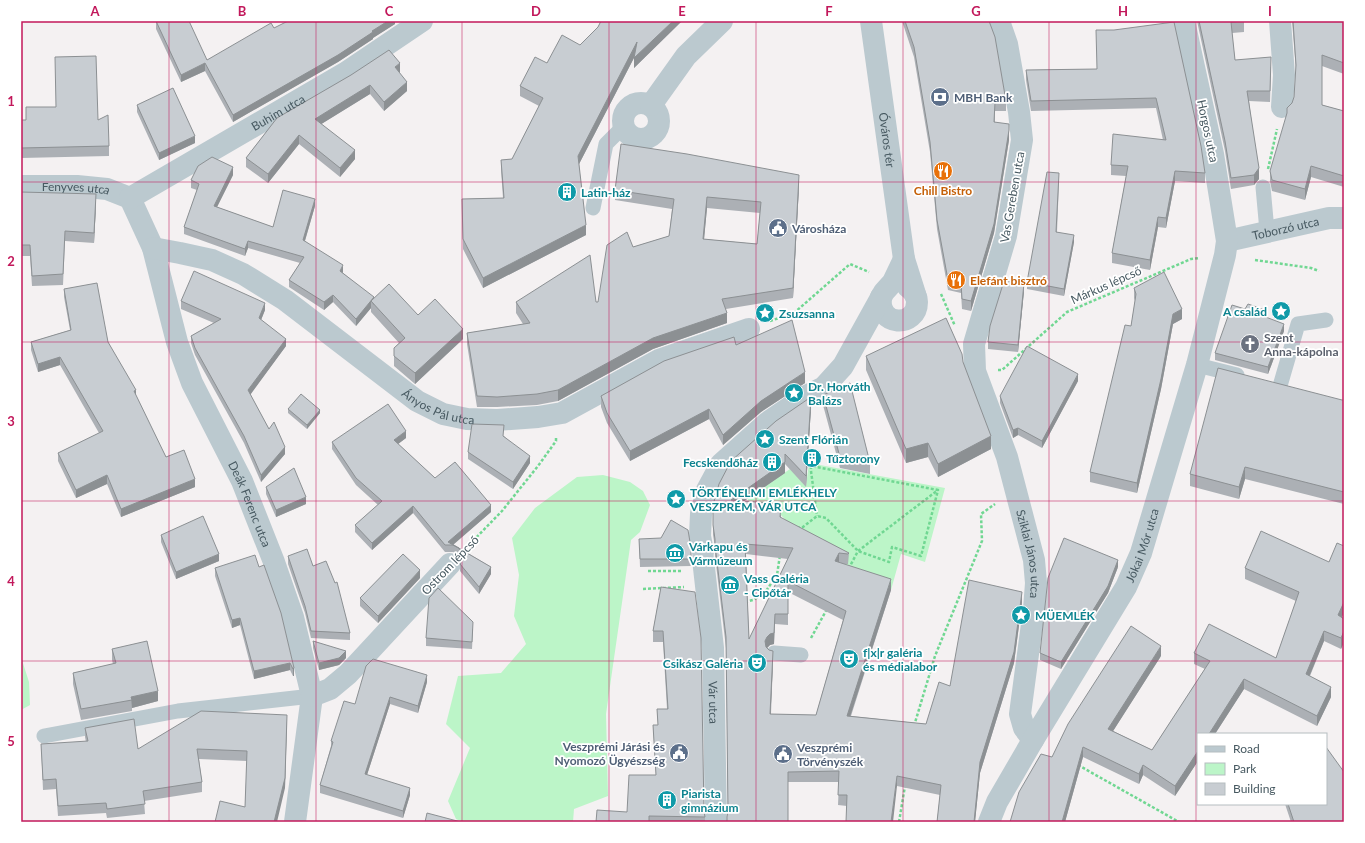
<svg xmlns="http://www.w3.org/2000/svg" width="1365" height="843" viewBox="0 0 1365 843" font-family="Lato,sans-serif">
<rect width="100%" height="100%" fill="#f4f1f2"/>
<!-- green -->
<path fill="#bcf5c8" d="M809 463 945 488 925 562 901 554 891 590 849 577 841 559 803 540 781 515 749 512 748 498 790 469 806 486Z
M603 475 630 482 643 491 650 505 640 532 631 540 606 714 608 796 574 809 573 822H463L456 819 448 801 470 748 446 724 458 676 501 673 526 644 514 616 519 575 512 538 535 508 577 477Z
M21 657 29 682 30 705 21 710Z"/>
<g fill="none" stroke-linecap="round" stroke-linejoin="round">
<!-- path -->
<path stroke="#70d792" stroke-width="2.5" stroke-dasharray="3 2" stroke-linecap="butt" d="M1268 169 1277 129
M1255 260 1311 268 1319 271
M941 294 955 326
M770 321 794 313 850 264 869 272
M998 370H1002L1067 312 1191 259 1200 258
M812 463 811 466 938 490 858 551 849 568
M811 466V471L817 516
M797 528 803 527 817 516 826 518 858 551 889 562 892 547 921 556 938 490
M466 548 502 511 538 466 556 441V438
M648 571H682
M643 589 684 587
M745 602 753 600 764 594 777 575 780 555
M811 638 827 609
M914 726 935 656 982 541 981 514 995 504
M1078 765 1179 822
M899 822 905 786"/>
<!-- lane -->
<path stroke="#bbc9cf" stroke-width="15" d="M1263 187 1267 231
M593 208 606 144 623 127
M1197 365 1237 375
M1280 386 1298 324 1326 320
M774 653 801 655
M44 736 178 711 312 696"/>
<!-- street -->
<g stroke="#bbc9cf" stroke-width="22">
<path id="s1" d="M871 21 904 259 916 297"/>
<path id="s2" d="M999 21 1007 44 1019 112 1022 140 1006 236 974 344 975 371 1007 457 1034 560 1036 583 1034 609 1020 714 1024 728 1033 740"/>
<path d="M1280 21 1284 75 1282 107"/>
<circle cx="641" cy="121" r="18"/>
<path d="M651 105 686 56 722 21"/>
<path id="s3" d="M21 186H77L107 189 130 198"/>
<path id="s4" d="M130 198 153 248 177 342 192 383 242 481 274 562 293 617 312 696 295 822"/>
<path id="s5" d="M130 198 345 73 422 21"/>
<path id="s6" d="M1227 241 1329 218H1344"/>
<path id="s7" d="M153 248 180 253 212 260 243 274 285 300 417 401 443 414 467 419 497 420 538 417 562 413 659 360 749 329"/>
<path d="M881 297C877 327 917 328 917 302 917 295 913 291 908 287"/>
<path d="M703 552 700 536 701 514 707 490 721 464 768 422 806 396 824 387 843 366 884 292 893 282 904 259"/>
<path id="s8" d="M703 559 713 648 716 822"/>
<path d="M312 696 330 689 348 674 450 564"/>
<path id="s9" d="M989 822 997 802 1033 740 1126 587 1141 553 1197 365 1225 255 1227 241 1213 154 1184 21"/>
</g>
</g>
<!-- wall -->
<path fill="#acb0b5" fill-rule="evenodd" d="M156 21 207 60 274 28 395 21V24L373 38V39L338 62 233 122 205 71 181 82 156 29Z
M601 21H682L634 68 635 56 579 164 586 235 483 288 463 249 462 199 503 198 501 170V160L512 159 539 106 520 96V86L547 63 580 45 598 27Z
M902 21H989L1006 101V111H995V122L1009 140 994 233 971 311 962 309 961 293 948 290 937 229 930 152 914 57Z
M1197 21H1244V32L1232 33 1235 60 1271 67 1270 102 1249 101 1259 179 1254 185 1231 189 1225 151Z
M1292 21H1344V74L1322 66V105L1344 111V187L1311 177 1305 200 1272 191 1270 181V171L1294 97 1296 71Z
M1114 30 1205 173V183L1175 181 1166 228 1158 227 1150 270 1112 263V253L1126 176 1111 175V165L1163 140 1156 108 1031 111 1026 80V70L1097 69Z
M399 72 407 91 384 111 370 94 321 124 355 159 340 177 299 144 268 183 246 167V158L277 118 400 72Z
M137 105 195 143 159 160 137 112Z
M21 120H98L109 146V156L21 158Z
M233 175 217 207 273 227 315 206 305 241 343 272V273L374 299 418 315 463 339 415 384 394 366V348L399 343 371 312V308L356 326 333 302 324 310 289 287V280L300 263 248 248 245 256 184 234V227L197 190 191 188V180Z
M1059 181 1057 232 1074 242 1064 296 1027 289V282Z
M799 186 793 298 726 309 727 323 653 349 558 401 537 405 497 407H477L467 344V333L523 324 516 313V302H598L633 247 669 236 672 209 615 200V190ZM707 208 760 213 757 244 704 239Z
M21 192 96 205 94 243 65 241 63 285 32 286 30 256H21Z
M1134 288 1182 319 1173 324 1161 389 1137 493 1090 482V472L1131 326 1135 301 1134 298Z
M64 289 108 342 136 396 166 457 195 487 121 517 107 484 76 498 58 461V453L99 433 60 365 38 372 31 350V342L70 330 64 297Z
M1024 291 1018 352 988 349V342Z
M181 301 265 310 261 320 286 346 250 394 269 429 285 454 261 482 244 443 195 355 191 343V336L214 323 181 309Z
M1265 317 1284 331 1268 374 1215 360V353Z
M736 345 805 383 761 412 723 445 709 419 630 461 607 423 601 407V396Z
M866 356 963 362 991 449 938 477 928 457 906 463 866 370Z
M1078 381 1042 448 1018 435 1013 438 1000 403V396Z
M823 395 870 463V474L840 468 823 405Z
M1342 400H1344V504L1245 479 1239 499 1190 486V474Z
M811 408 806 487 785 464V473L744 501 781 515V518L849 553 848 564H842L891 590 851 716 926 724 950 686 1022 603 1014 663 980 773 975 822H937L940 795 897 786 847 806 838 805 839 782H788L728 812 726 648 715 556V547L713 535V525ZM746 554 788 559 749 639ZM788 592 843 620 816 715 771 714 773 662 767 648 770 645 774 644 775 624 788 625Z
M288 409 320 413 307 429 288 413Z
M504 436 530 463 513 489 468 459V452Z
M406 438 398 444 435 478 491 512 453 544 491 567V574L479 594 460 571V564L462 560 459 555 453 552H445L413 513 372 550 355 532V525L378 505 356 485 332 449V442Z
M266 487 306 504 276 517 266 494Z
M161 535 219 561 176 579 161 542Z
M639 539 691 548V566L640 567Z
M1344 546V612L1342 617 1344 619V642L1341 649 1324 641 1310 676 1331 697 1317 726 1244 689 1215 734H1198V761L1175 796 1143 775 1139 784 1083 757 1065 822H1010L1052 757 1161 656 1113 731 1152 750 1205 669 1194 664V653L1276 658 1296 601 1245 579V568L1329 562Z
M288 556 313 566 350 633V640L311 638 305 613 288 564Z
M1118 567 1108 593 1061 669 1040 660V653Z
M215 568 294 668V676H293L290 670 254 679 240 625 232 628 215 576Z
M420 578 378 623 360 606V598Z
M661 587 705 817V822H596L627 812 656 775 653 725H658L657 709H667L663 642H653V631Z
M473 629 472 649 426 646V638Z
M313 641 346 658 339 665 319 670 313 648Z
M112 649 158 701 132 708V711L81 720 73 684V673L113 664 112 660Z
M427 682 418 713 390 704 367 775 410 795 403 818 320 793V785L331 746V741L355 704Z
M287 725 285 788 245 807 247 761 199 759 202 782V792L144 801 145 814 107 818 106 813 58 816 56 789 43 790 41 744 86 742 85 737V728L138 749Z
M1285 804H1326L1344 822H1291Z"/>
<!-- shaded-wall -->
<path fill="#8c9093" d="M388 21H395V24L373 38V39L338 62 233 122V115Z
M673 21H682L634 68V58Z
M637 42V52L578 166V156Z
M205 63V71L181 82V75Z
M400 63V72L395 76V67Z
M407 82V91L384 111V102Z
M370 85V94L315 128V119Z
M1009 130V140L994 233 971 311V301Z
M299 135V144L268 183V174Z
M195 136V143L159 160V153Z
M355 150V159L340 177V168Z
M1311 166V177L1305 200V189Z
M233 167V175L214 213V206Z
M1259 168V179L1254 185V175Z
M1175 171V181L1166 228V218Z
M799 175V186L793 298V288Z
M96 194V205L94 243V233Z
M707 197V208L703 250V239Z
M315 199V206L303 247V240Z
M1158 217V227L1150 270V260Z
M586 225V235L483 288V278Z
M1074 235V242L1064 296V289Z
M248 241V248L245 256V249Z
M343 265V272L340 278V271Z
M1024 283V291L1018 352V345Z
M333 295V302L324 310V302Z
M374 297V305L371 301V308L356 326V319Z
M265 303V310L259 325V318Z
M1182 309V319L1173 324 1161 389 1137 493V483L1173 314Z
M1265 310V317L1263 316Z
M727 313V323L653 349 558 401V390L653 338Z
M1284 324V331L1268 374V367Z
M463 329V339L415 384V373Z
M286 339V346L248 398V390Z
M60 357V365L38 372V364Z
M805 372V383L761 412 723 445V435L761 401Z
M1078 374V381L1042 448V441Z
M136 390V398L134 391Z
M811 397V408L806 487V476Z
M709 409V419L630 461V451Z
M320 410V413L307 429V425Z
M1018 428V435L1013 438V430Z
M406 431V438L394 447V440Z
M991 436V449L938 477V464Z
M928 443V457L906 463V449Z
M285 447V454L261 482V475Z
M785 454V473L731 510V500Z
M530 456V463L513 489V482Z
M1245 467V479L1239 499V487Z
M107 475V484L76 498V490Z
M195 479V487L121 517V509Z
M306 497V504L276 517V510Z
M491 505V512L453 545 448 542Z
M413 506V513L372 550V543Z
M839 553V563L835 561Z
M219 554V561L176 579V572Z
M1118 560V567L1108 593 1061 669V662Z
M491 567V574L479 594V587Z
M420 570V578L378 623V616Z
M891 579V590L847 726V716Z
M1022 592V603L1014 663 980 773 975 822H974L980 762Z
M1344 602V612L1338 626V615Z
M775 614 774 644 770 645 767 648 765 652V641Z
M240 618V625L232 628V620Z
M1324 631V641L1306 684V674Z
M1344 631V642L1341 649V638Z
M1161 646V656L1108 739V729Z
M346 651V658L339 665 319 670V663Z
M773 651V662L770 725V714Z
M290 663V670L254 679V671Z
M294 668V676H293V669Z
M427 675V682L418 713V706Z
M1244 679V689L1215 734H1209Z
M1331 687V697L1317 726V716Z
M158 691V701L132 708 131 697Z
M390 697V704L365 781V774Z
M287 715 285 788 277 822H274Z
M1083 747V757L1065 822H1062Z
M1198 751V761L1175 796V786Z
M1143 765V775L1139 784V774Z
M897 776V786L893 822H891Z
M410 788V795L403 818V811Z"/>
<!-- building -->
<path fill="#c8cdd2" stroke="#8c9093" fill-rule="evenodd" d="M156 21H189L207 60 271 23 274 28 288 21H388L372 31 373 32 338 55 233 115 205 63 181 75Z
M601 21H673L634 58 637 42 578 156 586 225 483 278 463 239 462 199 504 198 501 160 512 159 543 98 520 86 535 57 547 63 562 35 580 45 598 27Z
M905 21H989L995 37 1006 101 995 102 994 122 1009 124V130L994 224 971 301 962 299 961 283 948 280 937 220 930 142 914 47Z
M1199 21H1244L1231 22 1235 60 1271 57 1270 91H1247L1259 168 1254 175 1231 178 1225 141Z
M1293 21H1344V63L1322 55V105L1344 111V176L1311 166 1305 189 1272 180 1270 171 1287 113V108L1292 103 1294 97 1296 65Z
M1174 22 1201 146 1205 173 1175 171 1166 218 1158 217 1150 260 1112 253 1128 166 1111 165 1113 134 1166 140 1156 98 1031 101 1026 70 1097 69 1096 30H1114Z
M389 50 400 63 395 67 407 82 384 102 370 85 315 119 355 150 340 168 299 135 268 174 246 158 277 118 351 75Z
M96 56 98 120 108 115 109 146 21 148V120H26V107H56L55 57Z
M173 88 195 136 159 153 137 105Z
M621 144 687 154 799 175 793 288 722 299 727 313 653 338 558 390 537 394 497 397 477 396 467 333 530 323 516 302 590 255 596 302H598L607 245 627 232 633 247 669 236 674 199 615 190ZM707 197 761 202 757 244 703 239Z
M212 157 233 167 214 206 273 227 283 190 315 199 303 240 343 265 340 271 374 297 356 319 333 295 324 302 289 280 304 257 248 241 245 249 184 227 199 184 191 180 198 166Z
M1047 172 1059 173 1056 232 1074 235 1064 289 1027 282Z
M21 192 96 194 94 233 65 231 63 274 32 276 30 245H21Z
M194 271 265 303 259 318 286 339 248 390 269 429 274 422 285 447 261 475 244 436 195 348 191 336 221 319 181 301Z
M1164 272 1182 309 1173 314 1161 379 1137 483 1090 472 1125 325 1131 326 1136 294 1134 288Z
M1004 281 1024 283 1018 345 988 342 990 326Z
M97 283 108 342 136 390 134 391 166 457 184 450 195 479 121 509 107 475 76 490 58 453 103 431 60 357 38 364 31 342 71 330 64 289Z
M389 284 418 315 435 299 463 329 415 373 394 356V348L405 338 371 301Z
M1248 304 1265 310 1263 316 1284 324 1268 367 1215 353 1232 305 1245 309Z
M946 318 962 354 963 362 991 436 938 464 928 443 906 449 866 356Z
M792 320 805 372 761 401 723 435 709 409 630 451 607 413 601 396 664 361 734 337 736 345Z
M1027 346 1078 374 1042 441 1018 428 1013 430 1000 396Z
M1218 368 1342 400H1344V492L1245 467 1239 487 1190 474Z
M850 383 870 463 840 457 823 395Z
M301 394 320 410 307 425 288 409Z
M811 397 806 476 785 454V462L731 500 781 504 780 517 849 553 848 554 839 553 835 561 891 579 847 716 926 724 939 682 950 686 969 580 1022 592 1014 652 980 762 974 822H937L941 785 897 776 891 822H846L847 795H838L839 771 788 772V822H727V817L728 811 726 637 715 545V539L713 525V505L719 484 731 461 776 421ZM745 544 793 548 749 639ZM788 581 846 611 816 715 770 714 773 651 769 650 766 647 765 641 767 637 770 634 774 633 775 614H788Z
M388 404 406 431 394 440 435 478 455 462 491 505 448 542 491 567 479 587 460 564 462 559V554L459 548 453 545H445L413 506 372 543 355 525 382 501 356 478 332 442Z
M472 424 504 425 503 436 530 456 513 482 468 452Z
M294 468 306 497 276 510 266 487Z
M203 516 219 554 176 572 161 535Z
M671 520 688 530 691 548V559H640L639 539 661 538Z
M1261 531 1329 562 1337 543 1344 546V602L1338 615 1344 619V631L1341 638 1324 631 1306 674 1331 687 1317 716 1244 679 1209 734H1198V751L1175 786 1143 765 1139 774 1083 747 1062 822H1010L1019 792 1041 754 1052 757 1068 724 1131 626 1161 646 1108 729 1152 750 1210 661 1194 653 1209 624 1276 658 1299 592 1245 568Z
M1064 538 1118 560 1108 586 1061 662 1040 653 1048 578Z
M307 549 313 566 326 561 335 583 337 582 350 633 311 631 305 606 288 556Z
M403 554 420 570 378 616 360 598Z
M255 555 259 567 264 565 281 613 294 668 293 669 290 663 254 671 240 618 232 620 215 568Z
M661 587 695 592 701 638 704 812 705 817 649 816V822H596L597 810 627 812 629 775H656L653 725H658L657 709H668L663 631H653Z
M438 588 473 622 472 642 426 638 429 598Z
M147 641 158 691 131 697 132 700 81 709 73 673 116 663 112 649Z
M313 641 346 651 339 658 319 663Z
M373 659 427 675 418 706 390 697 365 774 410 788 403 811 320 785 333 742 331 741 344 701 355 704 366 666Z
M201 711 287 715 285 778 274 822H215L220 801 245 807 247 751 197 749 202 782 143 791 145 804 107 809 106 803 58 806 56 779 43 780 41 744 88 741 85 728 134 719 138 749Z
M1326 747 1344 772V822H1294L1288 804H1326Z
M427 813 461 822H425Z"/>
<!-- grid -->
<path fill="none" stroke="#c2185b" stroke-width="1" stroke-opacity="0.55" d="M169 21V822M316 21V822M462 21V822M609 21V822M756 21V822M903 21V822M1049 21V822M1196 21V822M21 182H1344M21 342H1344M21 501H1344M21 661H1344"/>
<!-- icons -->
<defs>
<symbol id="bank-disc" viewBox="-11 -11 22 22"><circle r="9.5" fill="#5c6f8a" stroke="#fff"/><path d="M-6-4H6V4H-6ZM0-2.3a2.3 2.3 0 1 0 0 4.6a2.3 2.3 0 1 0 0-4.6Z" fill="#fff"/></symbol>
<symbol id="restaurant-disc" viewBox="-11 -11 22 22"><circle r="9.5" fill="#e8710a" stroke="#fff"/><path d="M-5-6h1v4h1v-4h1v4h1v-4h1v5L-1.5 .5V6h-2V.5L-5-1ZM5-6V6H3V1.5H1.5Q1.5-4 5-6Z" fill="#fff"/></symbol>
<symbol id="building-disc" viewBox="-11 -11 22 22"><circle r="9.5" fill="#0f9aa8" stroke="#fff"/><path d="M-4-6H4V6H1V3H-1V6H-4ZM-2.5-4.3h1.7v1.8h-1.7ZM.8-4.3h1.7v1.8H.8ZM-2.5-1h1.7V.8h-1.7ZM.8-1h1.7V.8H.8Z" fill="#fff"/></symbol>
<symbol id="civic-disc" viewBox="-11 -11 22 22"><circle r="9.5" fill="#5c6f8a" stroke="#fff"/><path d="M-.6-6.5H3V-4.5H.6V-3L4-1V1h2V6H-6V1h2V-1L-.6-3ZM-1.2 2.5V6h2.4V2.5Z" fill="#fff"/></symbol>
<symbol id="sight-disc" viewBox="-11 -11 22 22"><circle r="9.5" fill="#0f9aa8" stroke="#fff"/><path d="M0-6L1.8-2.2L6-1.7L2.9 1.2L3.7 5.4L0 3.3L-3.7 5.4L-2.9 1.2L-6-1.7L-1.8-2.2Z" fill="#fff"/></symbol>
<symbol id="church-disc" viewBox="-11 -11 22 22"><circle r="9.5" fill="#6b7280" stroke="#fff"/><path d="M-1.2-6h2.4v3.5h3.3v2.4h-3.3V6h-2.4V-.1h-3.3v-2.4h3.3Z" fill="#fff"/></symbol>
<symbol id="museum-disc" viewBox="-11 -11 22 22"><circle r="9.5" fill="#0f9aa8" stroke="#fff"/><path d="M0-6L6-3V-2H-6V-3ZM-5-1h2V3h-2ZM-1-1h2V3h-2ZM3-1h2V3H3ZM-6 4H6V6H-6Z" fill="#fff"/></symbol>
<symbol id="theatre-disc" viewBox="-11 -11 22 22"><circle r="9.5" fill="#0f9aa8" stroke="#fff"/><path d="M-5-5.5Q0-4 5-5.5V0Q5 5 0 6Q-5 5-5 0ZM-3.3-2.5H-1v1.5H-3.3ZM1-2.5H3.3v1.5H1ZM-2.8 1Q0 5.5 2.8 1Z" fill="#fff"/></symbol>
</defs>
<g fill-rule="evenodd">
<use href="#bank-disc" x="929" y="86" width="22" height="22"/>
<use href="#restaurant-disc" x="932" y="160" width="22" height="22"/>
<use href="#building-disc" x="556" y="181" width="22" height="22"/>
<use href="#civic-disc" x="767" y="217" width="22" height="22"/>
<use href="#restaurant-disc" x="945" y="269" width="22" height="22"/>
<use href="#sight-disc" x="1270" y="300" width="22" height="22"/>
<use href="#sight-disc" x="754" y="302" width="22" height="22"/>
<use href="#church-disc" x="1239" y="333" width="22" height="22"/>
<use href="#sight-disc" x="783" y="382" width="22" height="22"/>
<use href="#sight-disc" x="754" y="428" width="22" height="22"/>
<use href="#building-disc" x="801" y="447" width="22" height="22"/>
<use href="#building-disc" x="761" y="451" width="22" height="22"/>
<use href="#sight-disc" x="665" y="488" width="22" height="22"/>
<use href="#museum-disc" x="664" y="542" width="22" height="22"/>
<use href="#museum-disc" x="719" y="574" width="22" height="22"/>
<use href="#sight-disc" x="1010" y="604" width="22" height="22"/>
<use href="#theatre-disc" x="838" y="648" width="22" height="22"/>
<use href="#theatre-disc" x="746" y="652" width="22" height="22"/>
<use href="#civic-disc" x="668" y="742" width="22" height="22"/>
<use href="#civic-disc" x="772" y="743" width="22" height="22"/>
<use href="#building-disc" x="656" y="789" width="22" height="22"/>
</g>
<g text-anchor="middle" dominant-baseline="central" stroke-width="3.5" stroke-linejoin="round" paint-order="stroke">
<!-- service labels -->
<g font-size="12" font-weight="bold" fill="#4e5e75" stroke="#fff" text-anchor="start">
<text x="954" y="97">MBH Bank</text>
<text x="792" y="228">Városháza</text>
<text x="665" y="746" text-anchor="end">Veszprémi Járási és<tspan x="665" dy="14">Nyomozó Ügyészség</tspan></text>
<text x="797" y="747">Veszprémi<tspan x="797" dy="14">Törvényszék</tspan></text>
</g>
<!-- street labels -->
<g font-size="12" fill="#475961" stroke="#fff">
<text stroke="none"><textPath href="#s5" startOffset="171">Buhim utca</textPath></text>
<text transform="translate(1208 131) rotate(78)">Horgos utca</text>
<text stroke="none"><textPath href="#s1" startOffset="120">Óváros tér</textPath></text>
<text stroke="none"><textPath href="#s3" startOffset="55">Fenyves utca</textPath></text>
<text transform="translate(1012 197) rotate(-80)">Vas Gereben utca</text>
<text stroke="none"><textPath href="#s6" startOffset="60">Toborzó utca</textPath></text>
<text transform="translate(1106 285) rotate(-24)">Márkus lépcső</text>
<text stroke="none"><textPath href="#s7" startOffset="332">Ányos Pál utca</textPath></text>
<text stroke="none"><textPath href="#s4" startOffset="330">Deák Ferenc utca</textPath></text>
<text stroke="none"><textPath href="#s9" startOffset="317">Jókai Mór utca</textPath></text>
<text stroke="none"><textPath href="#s2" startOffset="550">Sziklai János utca</textPath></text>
<text transform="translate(450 565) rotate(-46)">Ostrom lépcső</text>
<text stroke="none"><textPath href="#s8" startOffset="144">Vár utca</textPath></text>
</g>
<!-- food labels -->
<g font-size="12" font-weight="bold" fill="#c56008" stroke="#fff">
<text x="943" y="190">Chill Bistro</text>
<text x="970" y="280" text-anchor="start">Elefánt bisztró</text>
</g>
<!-- culture labels -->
<g font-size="12" font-weight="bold" fill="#0d838f" stroke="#fff" text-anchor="start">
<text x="581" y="192">Latin-ház</text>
<text x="1267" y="311" text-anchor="end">A család</text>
<text x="779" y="313">Zsuzsanna</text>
<text x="808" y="386">Dr. Horváth<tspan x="808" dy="14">Balázs</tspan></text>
<text x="779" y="439">Szent Flórián</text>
<text x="826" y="458">Tűztorony</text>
<text x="758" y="462" text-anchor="end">Fecskendőház</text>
<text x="690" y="492">TÖRTÉNELMI EMLÉKHELY<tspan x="690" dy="14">VESZPRÉM, VÁR UTCA</tspan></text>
<text x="689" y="546">Várkapu és<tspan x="689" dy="14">Vármúzeum</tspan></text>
<text x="744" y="578">Vass Galéria<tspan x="744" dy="14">- Cipőtár</tspan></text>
<text x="1035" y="615">MÜEMLÉK</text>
<text x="863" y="652">f|x|r galéria<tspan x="863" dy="14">és médialabor</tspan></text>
<text x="743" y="663" text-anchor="end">Csikász Galéria</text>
<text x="681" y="793">Piarista<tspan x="681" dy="14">gimnázium</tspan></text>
</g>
<!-- worship labels -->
<g font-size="12" font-weight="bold" fill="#5b616d" stroke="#fff" text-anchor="start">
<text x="1264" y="337">Szent<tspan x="1264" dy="14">Anna-kápolna</tspan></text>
</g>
</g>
<!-- border -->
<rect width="1365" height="843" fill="none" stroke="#ffffff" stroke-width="44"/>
<!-- legend -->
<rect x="1197" y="733" width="130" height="72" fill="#ffffff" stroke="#b5bdc0"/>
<rect x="1205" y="746" width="20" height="6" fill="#bbc9cf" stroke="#b5bdc0"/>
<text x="1233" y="753" font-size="12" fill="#475961">Road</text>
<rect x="1205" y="763" width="20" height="12" fill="#bcf5c8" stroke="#b5bdc0"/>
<text x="1233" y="773" font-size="12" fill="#475961">Park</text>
<rect x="1205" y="783" width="20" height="12" fill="#c8cdd2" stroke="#b5bdc0"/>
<text x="1233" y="793" font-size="12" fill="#475961">Building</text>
<rect x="22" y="22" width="1321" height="799" fill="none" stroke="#c2185b" stroke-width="1.5"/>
<g font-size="13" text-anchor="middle" font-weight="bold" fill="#c2185b">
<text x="95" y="16">A</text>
<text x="242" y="16">B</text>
<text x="389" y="16">C</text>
<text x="536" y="16">D</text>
<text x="682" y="16">E</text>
<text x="829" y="16">F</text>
<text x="976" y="16">G</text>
<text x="1123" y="16">H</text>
<text x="1270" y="16">I</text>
<text x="11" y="106">1</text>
<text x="11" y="266">2</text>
<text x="11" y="426">3</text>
<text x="11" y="586">4</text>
<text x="11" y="746">5</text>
</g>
</svg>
